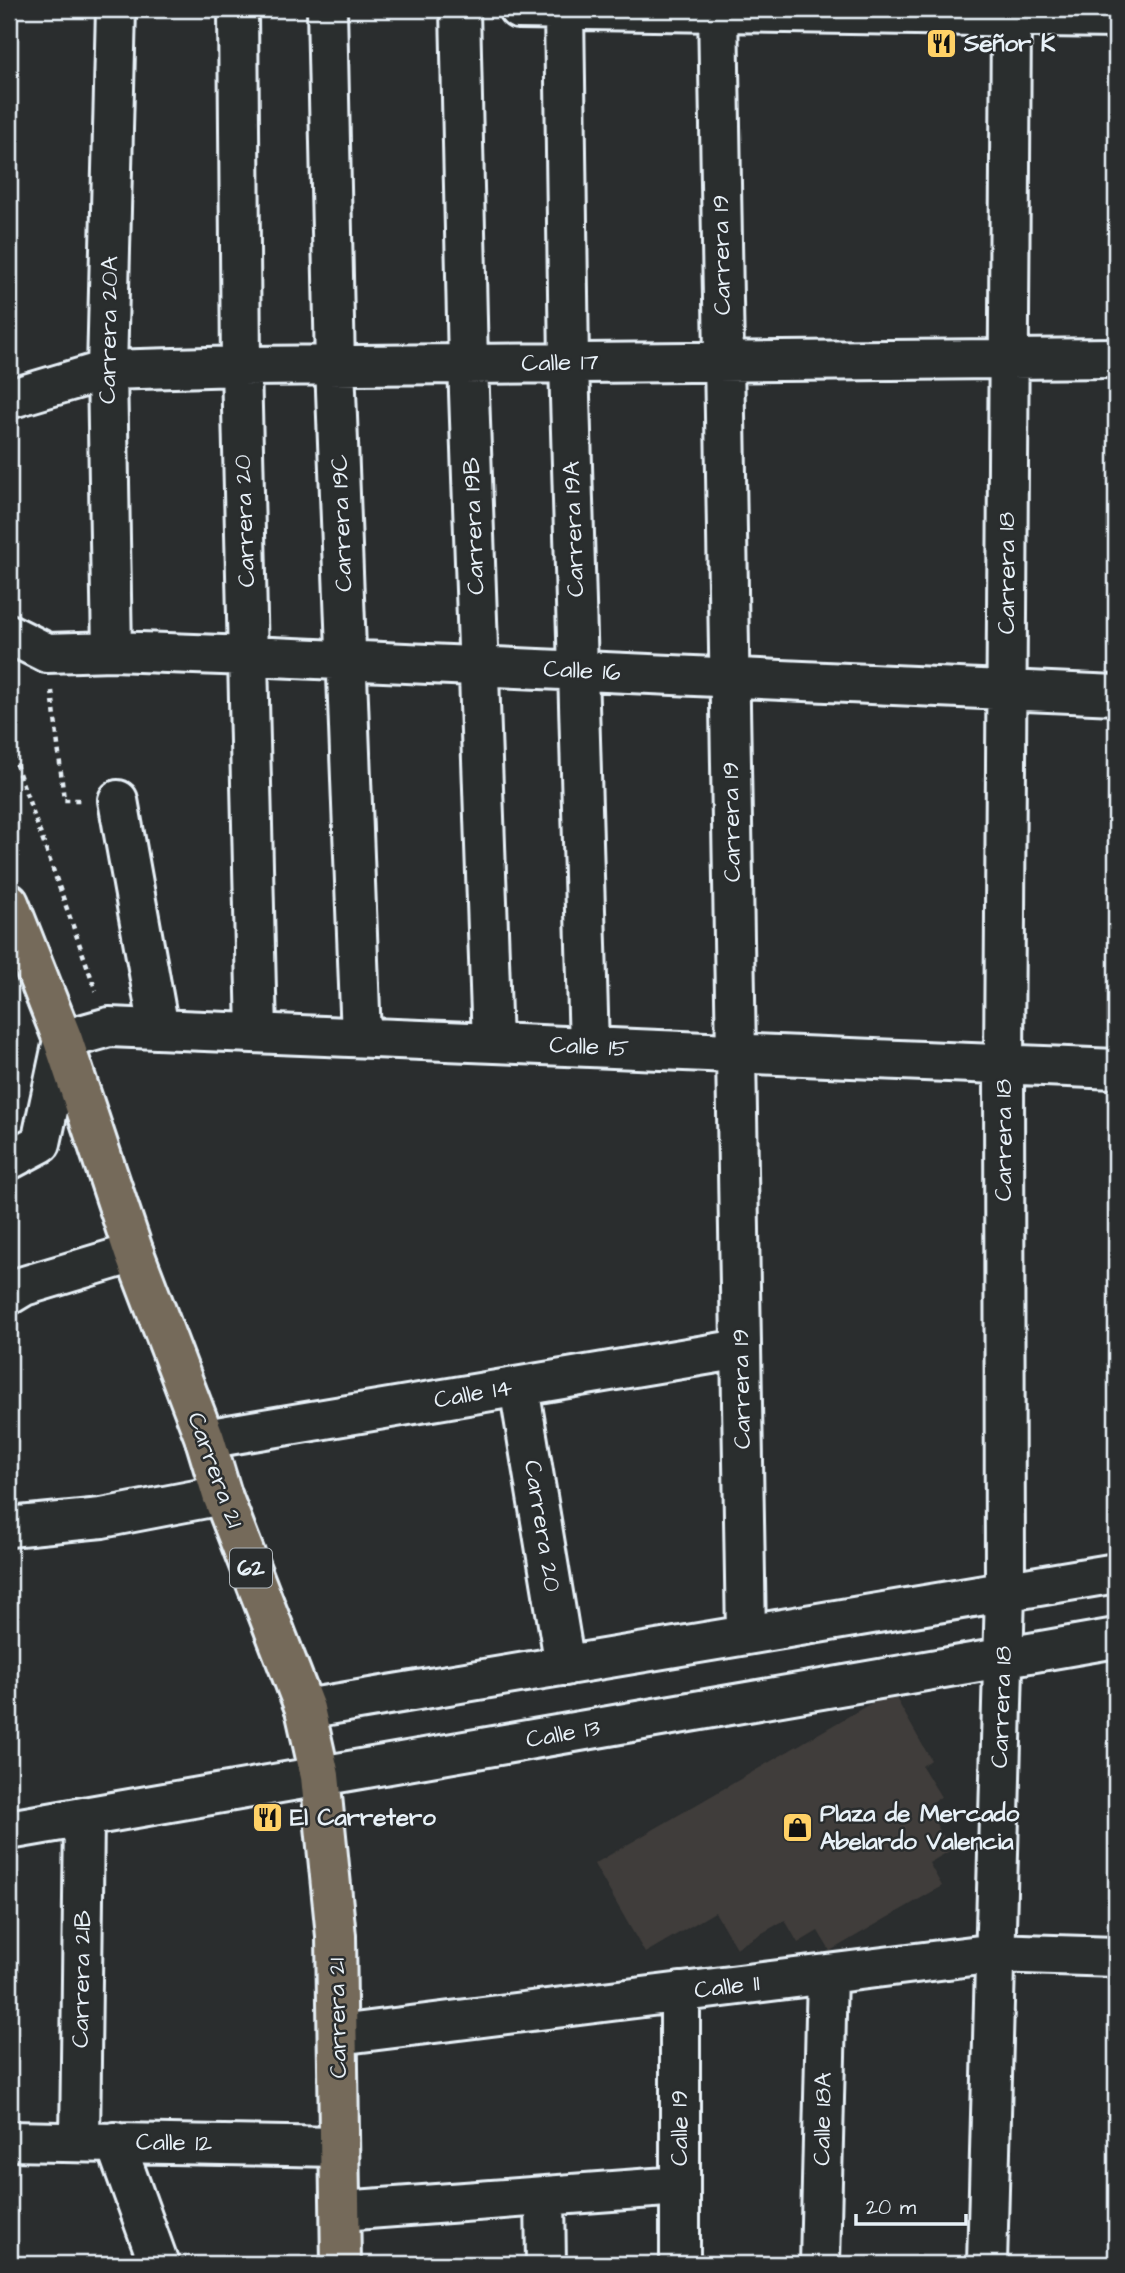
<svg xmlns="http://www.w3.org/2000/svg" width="1125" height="2273" viewBox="0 0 1125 2273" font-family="'Architects Daughter',sans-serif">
<rect width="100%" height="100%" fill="#2a2d2e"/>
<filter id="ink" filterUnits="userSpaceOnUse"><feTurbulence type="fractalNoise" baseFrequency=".0143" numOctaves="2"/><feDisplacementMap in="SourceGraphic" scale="14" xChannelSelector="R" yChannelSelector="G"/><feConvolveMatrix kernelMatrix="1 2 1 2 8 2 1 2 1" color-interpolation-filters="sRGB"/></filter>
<g filter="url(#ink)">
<!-- built -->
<path fill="#3f3c3a" d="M892 1691 931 1760 922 1766 941 1797 926 1806 951 1850 929 1863 942 1886 830 1951 818 1931 798 1943 785 1920 736 1948 715 1912 645 1953 594 1864Z"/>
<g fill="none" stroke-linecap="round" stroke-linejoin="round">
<defs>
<path id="minor" d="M238 9 241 366 257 1033
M327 9 335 365 361 1037
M460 9 468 364 492 1043
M518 9 1116 18
M718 9 746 1635
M564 10 569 363 589 1047
M9 399 107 370 241 366 1116 358
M9 634 47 653 112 651 249 656 1116 695
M112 651 107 370 116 9
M118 800 159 1029
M9 1160 41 1143 63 1040 109 1027 1116 1069
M9 1295 24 1286 134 1253
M519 1387 565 1666
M205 1439 741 1349
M9 1527 102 1518 222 1495
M305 1709 1116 1573
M9 1830 1116 1638
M338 2035 996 1953 1116 1957
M9 2141 339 2147
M80 2142 84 1817
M115 2142 159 2264
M545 2196 546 2264
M341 2211 680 2186
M680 2264V1992
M820 2264 827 1974
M987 2264 1005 1592 1004 1064 1011 16"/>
<path id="major" d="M9 903 63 1040 134 1253 205 1439 222 1495 305 1709 320 1776 336 1936 341 2264"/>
</defs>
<!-- minor casing -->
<use href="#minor" stroke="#e8f1f8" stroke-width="44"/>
<!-- major casing -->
<use href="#major" stroke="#e8f1f8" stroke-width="44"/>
<!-- path -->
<path stroke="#e8f1f8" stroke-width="4.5" stroke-dasharray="5 5" stroke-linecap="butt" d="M52 691 64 800H82
M9 745 96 991"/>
<!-- minor -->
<use href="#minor" stroke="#2a2d2e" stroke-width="38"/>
<!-- major -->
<use href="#major" stroke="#746a5a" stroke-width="38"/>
</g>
</g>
<!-- icons -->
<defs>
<symbol id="restaurant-square" viewBox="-11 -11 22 22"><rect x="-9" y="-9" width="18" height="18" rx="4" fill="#ffd166" stroke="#2a2d2e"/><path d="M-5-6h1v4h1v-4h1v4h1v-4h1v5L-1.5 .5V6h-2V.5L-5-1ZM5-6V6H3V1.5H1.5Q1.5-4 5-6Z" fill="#111"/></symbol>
<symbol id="shop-square" viewBox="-11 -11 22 22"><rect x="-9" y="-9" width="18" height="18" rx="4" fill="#ffd166" stroke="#2a2d2e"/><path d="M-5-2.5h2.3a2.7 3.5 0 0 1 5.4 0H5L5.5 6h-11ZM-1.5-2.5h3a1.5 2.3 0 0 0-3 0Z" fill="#111"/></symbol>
</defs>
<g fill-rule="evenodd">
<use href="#restaurant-square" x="924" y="26" width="35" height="35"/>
<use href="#restaurant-square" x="250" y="1800" width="35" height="35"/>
<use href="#shop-square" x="780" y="1810" width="35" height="35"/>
</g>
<g text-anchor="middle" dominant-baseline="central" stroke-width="5" stroke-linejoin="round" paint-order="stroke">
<!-- shield labels -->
<rect fill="#2a2d2e" stroke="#afb6bb" stroke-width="2" x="230" y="1548.5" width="42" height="39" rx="5"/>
<g font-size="23" font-weight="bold" fill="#e8f1f8">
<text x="251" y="1568">62</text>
</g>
<!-- poi labels -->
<g font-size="24" font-weight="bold" fill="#e8f1f8" stroke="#2a2d2e" text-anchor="start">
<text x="964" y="44">Señor K</text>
<text x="820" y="1814">Plaza de Mercado<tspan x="820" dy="28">Abelardo Valencia</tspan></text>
<text x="290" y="1818">El Carretero</text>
</g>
<!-- street labels -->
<g font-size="24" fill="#e8f1f8" stroke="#2a2d2e">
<text transform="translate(722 255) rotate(-91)">Carrera 19</text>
<text transform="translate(109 330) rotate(-89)">Carrera 20A</text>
<text transform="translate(560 363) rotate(-1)">Calle 17</text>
<text transform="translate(245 521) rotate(-92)">Carrera 20</text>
<text transform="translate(342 523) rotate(-92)">Carrera 19C</text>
<text transform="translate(474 526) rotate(-92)">Carrera 19B</text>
<text transform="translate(574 529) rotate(-92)">Carrera 19A</text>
<text transform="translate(1007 573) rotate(-90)">Carrera 18</text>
<text transform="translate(582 671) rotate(3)">Calle 16</text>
<text transform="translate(732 822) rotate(-91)">Carrera 19</text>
<text transform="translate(589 1047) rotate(3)">Calle 15</text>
<text transform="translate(1004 1140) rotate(-90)">Carrera 18</text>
<text transform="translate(742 1389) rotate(-91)">Carrera 19</text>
<text transform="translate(473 1394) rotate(-10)">Calle 14</text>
<text transform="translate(215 1470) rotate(70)">Carrera 21</text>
<text transform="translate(542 1526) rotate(81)">Carrera 20</text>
<text transform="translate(1002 1707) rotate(-88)">Carrera 18</text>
<text transform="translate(563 1734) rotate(-10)">Calle 13</text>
<text transform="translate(82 1979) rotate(-89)">Carrera 21B</text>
<text transform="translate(727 1987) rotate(-7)">Calle 11</text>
<text transform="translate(338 2018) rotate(-91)">Carrera 21</text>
<text transform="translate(823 2119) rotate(-89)">Calle 18A</text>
<text transform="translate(680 2128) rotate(-90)">Calle 19</text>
<text transform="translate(174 2143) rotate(1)">Calle 12</text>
</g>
</g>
<!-- margin -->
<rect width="1125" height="2273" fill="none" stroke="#2a2d2e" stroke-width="35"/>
<rect x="18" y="18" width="1090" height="2238" fill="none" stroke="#e8f1f8" stroke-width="2.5" filter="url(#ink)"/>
<!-- scale -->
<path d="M856 2214v10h110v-10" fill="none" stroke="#e8f1f8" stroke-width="3.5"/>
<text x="866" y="2214" font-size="21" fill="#e8f1f8" stroke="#2a2d2e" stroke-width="5" paint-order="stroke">20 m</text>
</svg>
